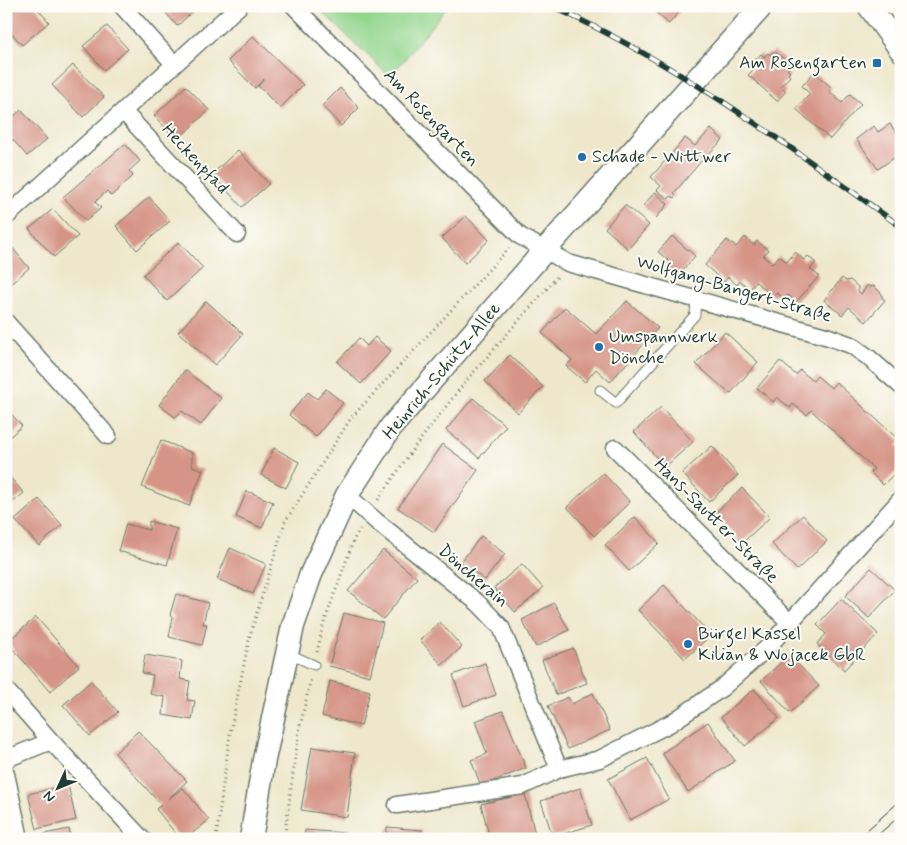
<svg xmlns="http://www.w3.org/2000/svg" width="907" height="845" viewBox="0 0 907 845" font-family="Mynerve,sans-serif">
<rect width="100%" height="100%" fill="#fdfcf7"/>
<filter id="ink" filterUnits="userSpaceOnUse"><feTurbulence type="fractalNoise" baseFrequency=".02" numOctaves="2"/><feDisplacementMap in="SourceGraphic" scale="10" xChannelSelector="R" yChannelSelector="G"/><feConvolveMatrix kernelMatrix="1 2 1 2 8 2 1 2 1" color-interpolation-filters="sRGB"/></filter>
<filter id="wash" filterUnits="userSpaceOnUse"><feTurbulence type="fractalNoise" baseFrequency=".0096" numOctaves="4" result="noise"/><feDisplacementMap in="SourceGraphic" scale="20" xChannelSelector="R" yChannelSelector="G"/><feGaussianBlur stdDeviation="1.12" result="paint"/><feColorMatrix in="noise" values="0 0 0 0 0 0 0 0 0 0 0 0 0 0 0 0 0 1.4 0 .05"/><feComposite in="paint" operator="in"/></filter>
<g filter="url(#wash)">
<rect width="100%" height="100%" fill="#eee7cb"/>
<!-- green -->
<path fill="#93d68e" stroke="#598a61" d="M316 6H448L390 77Z"/>
<g id="blocks">
<!-- building -->
<path fill="#d69487" d="M6 6H35L49 22 22 45 6 27Z
M160 6H199L177 26Z
M649 6H684L669 24Z
M107 26 128 49 104 70 83 46Z
M253 36 303 85 280 108 258 86 264 79 255 88 228 61Z
M774 51 791 65 787 69 790 72 788 74 790 76 781 86 786 91 777 101 748 75 759 64 755 60 761 54 764 57 768 53 770 55Z
M73 65 104 97 83 117 52 85Z
M814 72 832 88 829 91 842 103 850 94 861 104 830 139 796 109 810 94 802 86Z
M186 86 209 110 177 140 154 116Z
M340 88 359 108 341 126 322 106Z
M21 110 47 139 27 156 6 132V123Z
M890 124 901 139V153L878 169 856 139 874 126 878 132Z
M711 129 723 140 706 156 709 158 706 161 703 159 674 193 676 195 674 198 671 196 668 199 657 190 661 186 651 177 685 138 695 146Z
M125 144 140 161 129 171 133 176 111 196 107 191 95 202 101 208 86 221 63 197Z
M238 150 269 184 242 207 212 174Z
M655 192 668 204 656 218 643 206Z
M149 197 170 221 137 250 116 226Z
M625 205 649 225 628 249 605 228Z
M53 209 78 236 54 257 29 229Z
M466 216 489 240 465 263 442 238Z
M672 236 695 256 677 277 664 265 668 260 658 252Z
M745 237 754 245 757 241 768 250 763 256 772 264 779 256 787 262 795 252 804 260 808 256 816 263 810 269 819 276 796 302 788 295 784 299 777 293 773 296 756 282 750 289 740 281 737 285 728 277 724 282 705 265 727 240 736 247Z
M179 242 203 268 167 301 143 275Z
M10 245 29 268 6 288V249Z
M842 278 846 281 850 280 858 287V291L861 294 868 285 870 287 874 286 882 294V298L885 300 866 322 849 307 842 315 824 300Z
M206 301 243 334 215 365 178 332Z
M627 301 658 328 610 382 596 369 585 382 566 366 572 360 542 333 565 307 596 334Z
M725 332 758 362 730 394 696 364Z
M375 337 391 351 361 384 337 362 359 338 367 346Z
M510 355 543 387 518 413 485 381Z
M780 361 796 375 800 370 813 381 817 376 831 388 836 382 901 442 897 445 901 449V467L883 485 870 472 874 469 811 410 807 415 793 404 790 408 777 397 773 402 757 388Z
M185 370 221 398 201 425 182 411 175 417 159 405Z
M326 389 343 403 316 437 289 415 308 392 317 399Z
M473 398 506 426 479 458 446 430Z
M661 407 693 442 665 467 634 432Z
M6 408 22 426 6 440Z
M161 440 192 453V466L203 470 189 506 142 487Z
M442 444 478 470 434 532 398 508Z
M712 446 738 475 709 502 682 473Z
M274 448 299 462 286 488 261 475Z
M6 473 24 493 6 508Z
M603 473 630 502 594 536 567 507Z
M742 488 770 517 742 543 715 513Z
M247 491 273 502 262 528 236 517Z
M39 499 62 525 39 546 15 520Z
M803 515 827 541 797 570 772 544Z
M635 517 659 543 629 571 605 545Z
M149 521 177 529 167 565 118 551 126 524 149 530Z
M481 536 505 554 485 580 461 562Z
M230 548 266 564 253 594 217 579Z
M383 550 417 578 383 619 348 591Z
M522 564 543 588 515 612 494 588Z
M871 568 895 590 869 618 845 596Z
M664 585 711 635 685 659 638 610Z
M176 594 208 603 203 624H207L202 645 169 637 173 617 170 615Z
M841 599 878 634 844 670 817 644 826 634 817 625Z
M554 603 569 630 536 647 522 620Z
M344 613 383 623 370 676 329 666Z
M36 617 79 666 50 692 7 642Z
M440 622 462 647 442 665 420 640Z
M573 648 587 683 556 695 542 660Z
M145 655 182 661 180 679 190 681 187 700 195 701 192 720 163 715 165 697 150 694 153 675 142 673Z
M789 655 819 686 790 713 761 681Z
M485 663 496 695 464 706 453 675Z
M91 681 118 712 90 736 63 705Z
M330 681 370 691 361 726 322 716Z
M754 689 779 718 745 746 721 717Z
M593 693 610 730 568 749 548 706 568 697 572 704Z
M503 711 526 768 481 786 471 760 487 754 475 721Z
M708 722 735 761 688 792 662 753Z
M138 731 187 781 168 799 183 788 209 820 185 839H180L156 809 161 805 115 753Z
M312 747 355 753 347 817 301 810Z
M647 758 669 799 630 820 608 779Z
M68 785 76 820 37 829 28 794Z
M580 788 592 825 553 837 541 801Z
M525 794 536 838 490 839 481 804Z
M387 827 422 830 421 839H386Z
M69 829 71 839H45L44 834Z
M305 830 345 833 344 839H304Z"/>
</g>
</g>
<g filter="url(#ink)">
<use href="#blocks" fill-opacity="0" stroke="#677869" stroke-width="1"/>
<g fill="none" stroke-linecap="round" stroke-linejoin="round">
<defs>
<path id="lane" d="M600 390 616 403 695 315 696 299
M287 653 314 665"/>
<path id="street" d="M122 6 174 64
M294 6 520 236 568 263 829 337 851 345 868 357 901 386
M123 111 237 234
M6 217 239 6
M6 322 108 436
M615 448 789 622
M347 495 376 521 478 603 501 627 559 769
M6 690 51 741 142 839
M6 759 51 741
M6 774 20 839
M397 805 523 786 559 769 600 759 671 723 722 688 767 648 901 499"/>
<path id="secondary" d="M869 6 901 50
M251 839 264 760 293 626 311 574 347 495 391 427 545 250 762 6"/>
</defs>
<!-- lane casing -->
<use href="#lane" stroke="#677869" stroke-width="11"/>
<!-- street casing -->
<use href="#street" stroke="#677869" stroke-width="19"/>
<!-- secondary casing -->
<use href="#secondary" stroke="#677869" stroke-width="25"/>
<!-- path -->
<path stroke="#677869" stroke-width="3" stroke-dasharray="1 4" stroke-linecap="butt" d="M378 500 413 449 466 381 557 277
M317 652 323 626 354 539 360 529
M216 839 230 733 250 635 285 522 351 418 509 248
M284 839 299 731 311 678"/>
<!-- lane -->
<use href="#lane" stroke="#fff" stroke-width="9"/>
<!-- street -->
<use href="#street" stroke="#fff" stroke-width="16"/>
<!-- secondary -->
<use href="#secondary" stroke="#fff" stroke-width="22"/>
<!-- tram -->
<path stroke="#1f3d34" stroke-width="1" d="M857 839 901 800
M873 839 901 815"/>
<defs>
<path id="rail" d="M551 6C678 63 789 146 901 227"/>
</defs>
<!-- rail casing -->
<use href="#rail" stroke="#1f3d34" stroke-width="5.5"/>
<!-- rail -->
<use href="#rail" stroke="#fdfcf7" stroke-width="4" stroke-dasharray="11" stroke-linecap="butt"/>
</g>
</g>
<!-- markers -->
<g fill="#1f6fb2" stroke="#fdfcf7" stroke-width="2">
<rect x="872" y="58" width="10" height="10" rx="2.5"/>
<circle cx="582" cy="157" r="5"/>
<circle cx="599" cy="347" r="5"/>
<circle cx="688" cy="644" r="5"/>
</g>
<g text-anchor="middle" dominant-baseline="central" stroke-width="4" stroke-linejoin="round" paint-order="stroke">
<!-- poi labels -->
<g font-size="18" fill="#1f3d34" stroke="#fdfcf7" text-anchor="start">
<text x="867" y="63" text-anchor="end">Am Rosengarten</text>
<text x="592" y="157">Schade - Wittwer</text>
<text x="609" y="337">Umspannwerk<tspan x="609" dy="21">Dönche</tspan></text>
<text x="698" y="634">Bürgel Kassel<tspan x="698" dy="21">Kilian &amp; Wojacek GbR</tspan></text>
</g>
<!-- street labels -->
<g font-size="18" fill="#1f3d34" stroke="#fdfcf7">
<text transform="translate(431 118) rotate(46)">Am Rosengarten</text>
<text transform="translate(195 159) rotate(47)">Heckenpfad</text>
<text transform="translate(734 289) rotate(16)">Wolfgang-Bangert-Straße</text>
<text transform="translate(442 371) rotate(-50)">Heinrich-Schütz-Allee</text>
<text transform="translate(716 521) rotate(45)">Hans-Sautter-Straße</text>
<text transform="translate(473 576) rotate(41)">Döncherain</text>
</g>
</g>
<!-- margin -->
<rect width="907" height="845" fill="none" stroke="#fdfcf7" stroke-width="25"/>
<!-- north arrow -->
<g transform="translate(58 788) rotate(226)" stroke="#fdfcf7" stroke-width="4" paint-order="stroke">
<path d="M0-4L9 19L0 12L-9 19Z" fill="#1f3d34"/>
<text y="-8" font-size="14" font-weight="bold" text-anchor="middle" fill="#1f3d34">N</text>
</g>
</svg>
